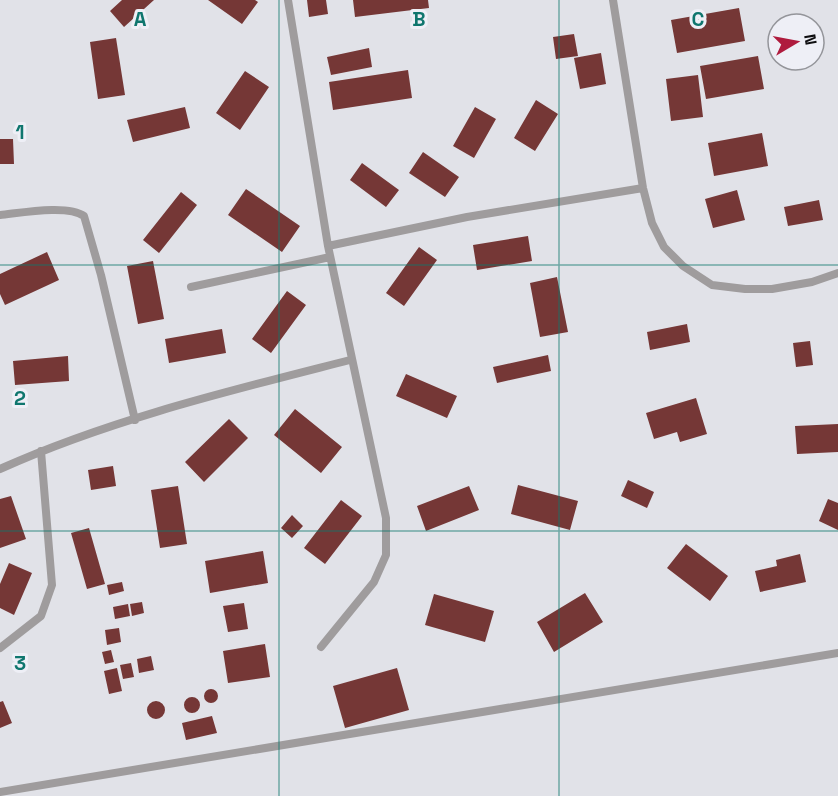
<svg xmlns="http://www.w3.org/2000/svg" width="838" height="796" viewBox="0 0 838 796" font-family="'Space Grotesk',sans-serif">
<rect width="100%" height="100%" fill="#e1e2e8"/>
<!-- building -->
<path fill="#753736" d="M122 0H154L124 27 110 11Z
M208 0H255L258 2 242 24Z
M307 0H326L328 14 309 17Z
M353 0H428L429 8 355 17Z
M739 8 745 41 677 53 671 20Z
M574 34 578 56 556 59 553 37Z
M116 38 125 95 98 99 90 42Z
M369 48 372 67 331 75 327 57Z
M601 53 606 84 580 89 574 58Z
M758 56 764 89 706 99 700 66Z
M408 70 412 98 333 110 329 82Z
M245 71 269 87 240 130 216 113Z
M698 75 703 117 671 121 666 79Z
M536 100 558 114 535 151 514 138Z
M185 107 190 128 133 142 127 120Z
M475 107 496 119 474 158 453 146Z
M762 133 768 166 714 176 708 143Z
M0 139H13L14 164H0Z
M423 152 459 177 445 197 409 173Z
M362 163 399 190 386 207 350 180Z
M246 189 300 226 282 252 228 215Z
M737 190 745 220 713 228 705 199Z
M181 192 197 205 159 253 143 240Z
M819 200 823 220 788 226 784 207Z
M528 236 532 261 477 270 473 245Z
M419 247 437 260 404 306 386 293Z
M47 252 59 280 5 305 0 294V274Z
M153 261 164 319 138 324 127 266Z
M557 277 568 332 540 337 530 283Z
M287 291 306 305 271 353 252 339Z
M687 324 690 342 650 350 647 332Z
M222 329 226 353 169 363 165 339Z
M810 341 813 365 796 367 793 343Z
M548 355 551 371 497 383 493 367Z
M68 356 69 381 15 385 13 361Z
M406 374 457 396 447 418 396 396Z
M696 398 707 434 680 442 677 432 654 439 646 413Z
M295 409 342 447 321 473 274 435Z
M229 419 248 438 204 482 185 462Z
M838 424V452L797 454 795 426Z
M113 466 116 486 91 490 88 470Z
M628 480 654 492 647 508 621 496Z
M518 485 578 501 570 530 511 514Z
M178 486 187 544 160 548 151 490Z
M469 486 479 510 426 531 417 506Z
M11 496 26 539 0 548V499Z
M828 499 838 503V530L819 521Z
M341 500 362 516 325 564 304 548Z
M292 515 303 526 292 538 281 528Z
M89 528 105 584 87 589 71 533Z
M686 544 728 576 710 601 667 568Z
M263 551 268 583 210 593 205 561Z
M800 554 806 582 760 592 755 571 777 566 776 560Z
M9 563 32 573 14 615 0 608V584Z
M122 582 124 591 109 595 107 585Z
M585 593 603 622 554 652 537 622Z
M434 594 494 611 485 642 425 625Z
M142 602 144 613 132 616 130 604Z
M244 603 248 629 228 632 223 606Z
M128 604 130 616 115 619 113 607Z
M119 628 121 642 107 645 105 630Z
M265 644 270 677 228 683 223 651Z
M111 650 114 662 105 664 102 652Z
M151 656 154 670 139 673 137 659Z
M131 663 134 677 123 679 120 665Z
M117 668 122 691 109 694 104 671Z
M397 668 409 710 345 728 333 686Z
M204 696a7 7 0 1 1 14 0a7 7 0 1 1-14 0Z
M184 705a8 8 0 1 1 16 0a8 8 0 1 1-16 0Z
M147 710a9 9 0 1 1 18 0a9 9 0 1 1-18 0Z
M3 701 12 723 0 728V702Z
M212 716 217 733 186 740 182 723Z"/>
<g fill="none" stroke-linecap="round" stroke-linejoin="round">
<!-- service -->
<path stroke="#9f9c9d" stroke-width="8" d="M288 0 328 246 386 518V555L374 582 321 647
M613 0 643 188 652 223 664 247 683 266 712 285 745 289H772L812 282 838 273
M0 215C20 213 68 204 84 216L101 275 135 420
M328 246 467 217 643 188
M191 287 330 257
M0 469C111 419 233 390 350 360
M0 648 41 616 52 585 41 451
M0 792 838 653"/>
</g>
<!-- grid -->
<path fill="none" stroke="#0f766e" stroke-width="1.5" stroke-opacity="0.55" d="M279 0V796M559 0V796M0 265H838M0 531H838"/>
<g font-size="20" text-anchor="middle" font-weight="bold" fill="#0f766e" stroke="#eeeff6" stroke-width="6" stroke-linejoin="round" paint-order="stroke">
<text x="140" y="26">A</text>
<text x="419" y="26">B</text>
<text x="698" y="26">C</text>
<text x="20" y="139">1</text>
<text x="20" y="405">2</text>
<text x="20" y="670">3</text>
</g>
<!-- north arrow -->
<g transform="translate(796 42) rotate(80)"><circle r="28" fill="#eeeff6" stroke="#94959a" stroke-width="1.5"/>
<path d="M0-4.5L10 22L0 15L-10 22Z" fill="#af1b3e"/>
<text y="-9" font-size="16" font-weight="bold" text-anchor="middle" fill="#0e0e10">N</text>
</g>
</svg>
